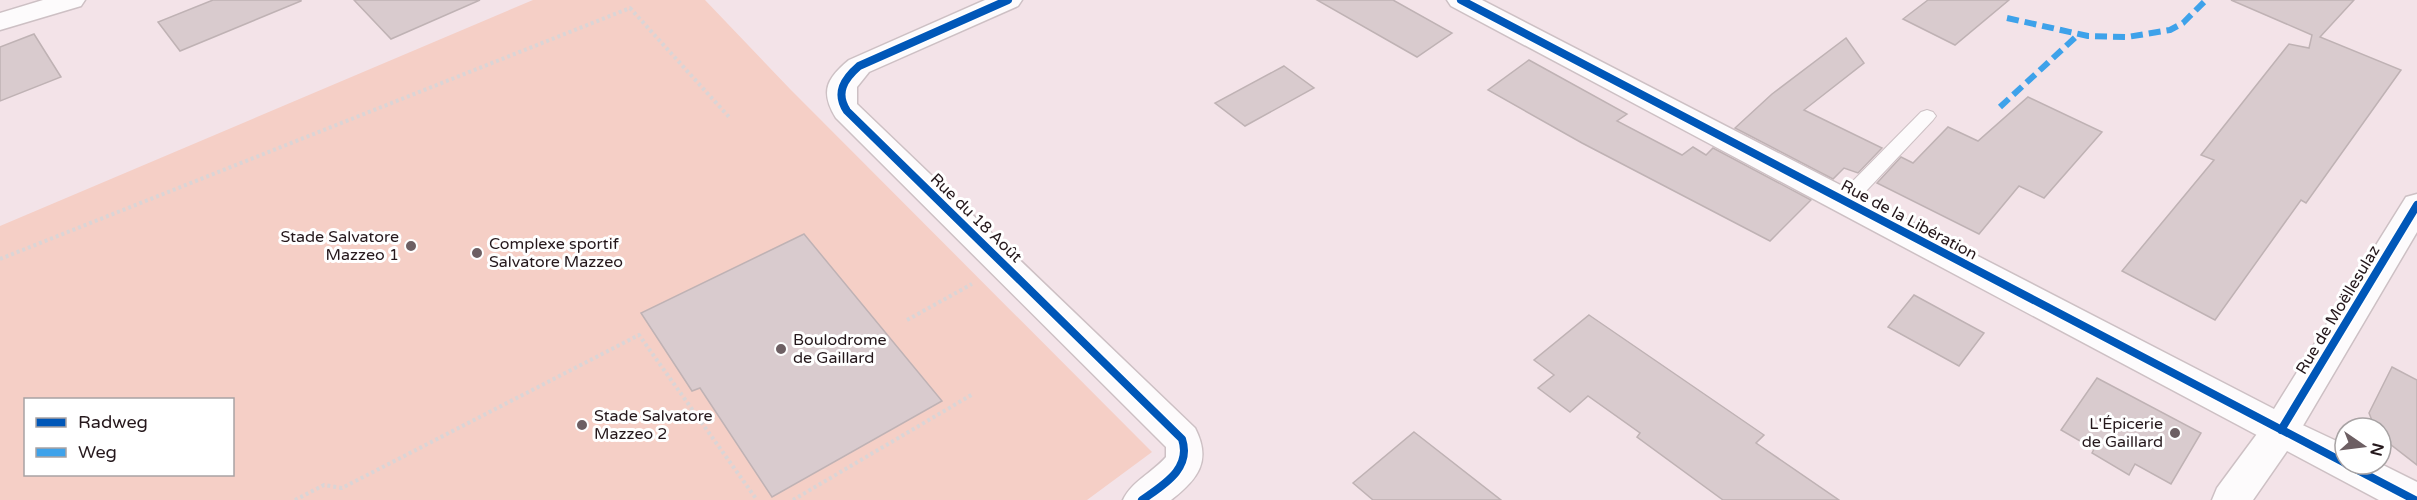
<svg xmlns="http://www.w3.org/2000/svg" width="2417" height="500" viewBox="0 0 2417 500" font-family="'Varela Round',sans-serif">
<rect width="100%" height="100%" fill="#f3e3e8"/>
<!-- green -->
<path fill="#f5cfc6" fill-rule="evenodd" d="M533 0H705L790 89 1152 452 1087 500H0V226ZM26 400H232V474H26Z"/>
<!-- building -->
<path fill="#d9cbce" stroke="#bfb2b4" stroke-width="1.5" d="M213 0H301V1L180 51 158 22Z
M354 0H480L391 39Z
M1317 0H1393L1452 33 1417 57Z
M1928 0H2009L1955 45 1903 19Z
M2231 0H2354L2320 37 2401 70 2306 203 2301 200 2215 320 2122 271 2214 160 2201 155 2289 44 2309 48 2312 35Z
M34 34 61 77 0 101V47Z
M1846 38 1864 63 1804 110 1882 148 1858 173 1844 168 1833 179 1735 128 1772 94Z
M1529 60 1627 114 1617 121 1682 155 1693 147 1706 155 1713 148 1811 200 1770 241 1582 143 1488 90Z
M1284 66 1314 88 1245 126 1215 103Z
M2028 97 2102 132 2044 198 2019 186 1979 234 1877 183 1901 157 1913 163 1948 127 1978 141Z
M804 234 942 401 772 497 700 388 692 391 641 313Z
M1914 295 1984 333 1959 366 1888 327Z
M1589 315 1764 435 1756 443 1839 500H1723L1637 437 1640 433 1588 396 1570 412 1538 388 1554 375 1534 360Z
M2392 367 2417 380V465L2386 441H2382L2381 428H2375L2369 413Z
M2097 378 2201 433 2171 484 2135 464 2129 475 2092 453 2094 449 2061 430Z
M1414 432 1501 500H1373L1353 483Z"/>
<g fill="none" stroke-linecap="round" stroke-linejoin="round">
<defs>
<path id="service" d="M1927 110 1933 112 1936 116 1933 120 1852 206 1845 208 1838 206 1836 201 1838 196 1921 112Z"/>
<path id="minor" d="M43 0H85L81 6 0 30V13Z
M985 0H1022L1018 6 869 72 857 87V104L1195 428C1212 461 1198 479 1171 500H1123C1132 481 1152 473 1166 457V447L836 118C820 92 826 79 849 60Z
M1447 0H1482L2274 409 2406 197 2417 194V232L2294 441 2281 445 2268 441 1451 6Z"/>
<path id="secondary" d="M2281 415 2345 445V464H2381L2417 482V500H2379L2287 451 2253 500H2212L2217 488 2268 419Z"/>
</defs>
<!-- service casing -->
<use href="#service" stroke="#cdc0c4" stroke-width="2"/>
<!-- minor casing -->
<use href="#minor" stroke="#cdc0c4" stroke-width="3"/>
<!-- secondary casing -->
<use href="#secondary" stroke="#cdc0c4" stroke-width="3"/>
<!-- path -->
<path stroke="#dad5d6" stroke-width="4" stroke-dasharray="3 3" stroke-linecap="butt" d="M0 259 630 8 729 117
M907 320 972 284
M295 500 324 485 342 488 639 335 757 500
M793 500 973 394"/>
<!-- service -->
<use href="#service" fill="#fdfbfc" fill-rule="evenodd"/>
<!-- minor -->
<use href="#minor" fill="#fdfbfc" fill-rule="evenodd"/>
<!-- secondary -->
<use href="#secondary" fill="#fdfbfc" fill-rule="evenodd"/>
<!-- quiet -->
<path stroke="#3ea2ea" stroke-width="6" stroke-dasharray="12 6" stroke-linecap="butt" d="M2007 18 2088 36 2127 37 2170 30 2183 23 2206 0
M2000 107 2079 34"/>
<defs>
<path id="cycleway" d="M1008 0 859 66C844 79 835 93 847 111L1182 439C1192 469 1163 485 1142 500
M1461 0 2345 463
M2281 430 2417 205
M2346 464 2415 500"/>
</defs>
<!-- cycleway casing -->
<use href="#cycleway" stroke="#fff" stroke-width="11"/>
<!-- cycleway -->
<use href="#cycleway" stroke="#0057b8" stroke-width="8"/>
</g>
<!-- markers -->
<g fill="#6d5f63" stroke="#fff" stroke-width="2">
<circle cx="411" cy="246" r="6"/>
<circle cx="477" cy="253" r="6"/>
<circle cx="781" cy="349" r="6"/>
<circle cx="582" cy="425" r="6"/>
<circle cx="2175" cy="433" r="6"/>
</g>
<g text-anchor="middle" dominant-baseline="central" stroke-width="6" stroke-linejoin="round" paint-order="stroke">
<!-- street labels -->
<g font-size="16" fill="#25181c" stroke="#fff">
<text transform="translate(976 218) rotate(44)">Rue du 18 Août</text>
<text transform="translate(1909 220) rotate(28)">Rue de la Libération</text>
<text transform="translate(2338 310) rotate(-59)">Rue de Moëllesulaz</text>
</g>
<!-- poi labels -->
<g font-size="16" fill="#25181c" stroke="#fff" text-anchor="start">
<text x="399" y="237" text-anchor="end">Stade Salvatore<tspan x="399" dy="18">Mazzeo 1</tspan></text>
<text x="489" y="244">Complexe sportif<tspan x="489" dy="18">Salvatore Mazzeo</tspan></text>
<text x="793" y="340">Boulodrome<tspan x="793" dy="18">de Gaillard</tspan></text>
<text x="594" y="416">Stade Salvatore<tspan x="594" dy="18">Mazzeo 2</tspan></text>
<text x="2163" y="424" text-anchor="end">L'Épicerie<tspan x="2163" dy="18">de Gaillard</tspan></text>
</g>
</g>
<!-- legend -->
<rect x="24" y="398" width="210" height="78" fill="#ffffff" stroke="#a8a3a4" stroke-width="1.5"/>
<rect x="36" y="418" width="30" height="9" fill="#0057b8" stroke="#a8a3a4" stroke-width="1.5"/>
<text x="78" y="428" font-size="18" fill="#25181c">Radweg</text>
<rect x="36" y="448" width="30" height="9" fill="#3ea2ea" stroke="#a8a3a4" stroke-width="1.5"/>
<text x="78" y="458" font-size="18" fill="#25181c">Weg</text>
<!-- north arrow -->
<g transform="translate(2363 446) rotate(104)"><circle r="28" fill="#ffffff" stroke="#a8a3a4" stroke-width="1.5"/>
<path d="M0-4.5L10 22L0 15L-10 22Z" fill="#6d5f63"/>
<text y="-9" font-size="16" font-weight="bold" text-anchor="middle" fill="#25181c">N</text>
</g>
</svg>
